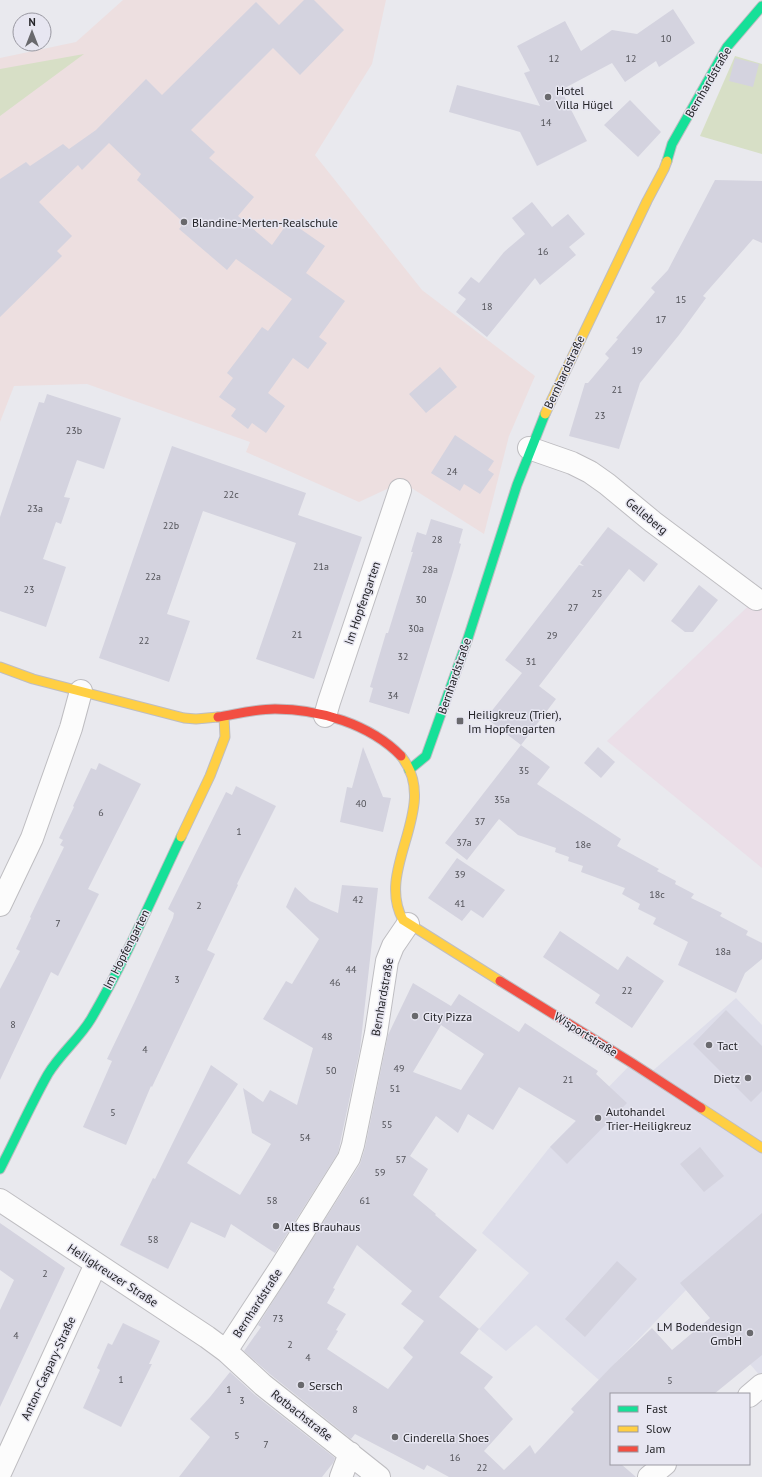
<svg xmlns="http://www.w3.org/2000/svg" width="762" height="1477" viewBox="0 0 762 1477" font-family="'PT Sans',sans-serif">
<rect width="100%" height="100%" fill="#e9e9ee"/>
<!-- built -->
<path fill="#dedeea" d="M736 998 762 1025V1378L686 1290 599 1380 536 1325 506 1351 479 1329 529 1273 482 1233 550 1147 632 1063 649 1074Z"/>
<!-- industrial -->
<path fill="#ebdfe8" d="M762 593V868L607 741Z"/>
<!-- education -->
<path fill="#eddfe0" d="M123 0H386L372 64 315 155 422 290 535 376 509 436 484 534 402 482 359 502 246 452 250 442 87 384 14 386 0 422V58L76 42Z"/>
<!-- green -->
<path fill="#d7dfc6" d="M84 54 0 116V69Z
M735 56 762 64V154L700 136Z"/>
<!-- building -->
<path fill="#d4d3df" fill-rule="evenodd" d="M304 0H314L344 30 300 75 273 48 191 130 215 152 209 158 254 197 238 216 272 245 289 221 325 246 306 273 345 301 319 337 327 343 308 369 293 358 268 393 285 406 266 433 252 423 248 429 231 416 236 409 219 397 233 378 227 373 262 327 268 331 292 299 236 259 227 270 179 229 184 223 137 180 141 174 109 143 82 170 78 165 39 202 72 236 57 251 62 256 0 317V179L26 162 30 166 63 144 69 149 96 130 146 79 162 95 256 2 279 25Z
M673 9 695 43 659 67 656 61 625 82 612 63 561 90 587 141 537 166 520 132 449 112 457 85 540 106 524 73 530 71 517 46 565 21 581 51 612 30 637 34Z
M735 58 759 64 753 87 729 81Z
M630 100 661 132 638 157 604 125Z
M715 180 762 181V243L753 239 703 296 706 298 679 335 640 383 619 449 569 436 585 383H588L609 358 605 354 618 339 616 338 655 292 651 288 668 270Z
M532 202 552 227 568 214 585 234 569 247 576 255 540 285 535 278 487 337 456 312 466 299 458 293 471 277 479 283 504 252 525 234 512 218Z
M440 367 457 387 426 413 409 394Z
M47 394 121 418 104 469 77 460 64 497 70 498 61 524 56 522 43 559 66 567 46 627 0 611V517L39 402 44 403Z
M455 435 494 461 488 470 494 474 480 494 464 484 460 491 431 473Z
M172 446 306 493 298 515 362 537 314 679 256 659 296 543 203 511 167 614 190 621 169 682 99 658Z
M431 519 463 529 459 543 461 544 453 572 409 714 369 702 373 688 370 687 386 633H388L413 552H411L417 532 426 535Z
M608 527 658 564 644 582 629 569 539 686 556 699 521 745 486 718 522 673 505 660 579 565 584 566 580 563Z
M699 585 718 600 693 632H685L671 621Z
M521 745 550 767 537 784 621 839 617 846 659 869 657 871 676 881 675 884 694 894 691 898 722 913 720 916 748 931 746 935 762 943V959L745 973 736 993 678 965 688 942 653 924 656 918 638 909 640 904 622 894 625 888 581 872 583 866 568 861 569 857 555 852 556 848 518 835 499 819 467 860 445 843Z
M363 747 383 797 391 798 383 832 340 822 347 787 352 788Z
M598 747 615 762 601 778 584 763Z
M99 763 141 784 88 889 99 894 58 976 51 972 0 1080V989L20 951 16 949 31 918 30 917 64 847 60 845 63 840 59 838 74 807 73 806 91 768 96 770Z
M236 786 276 806 237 884 238 885 207 950 215 954 152 1087 151 1086 126 1145 83 1127 112 1061 107 1059 135 1001 173 918 174 913 168 909 226 792 232 795Z
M457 858 505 890 483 918 471 910 462 921 428 898Z
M342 885 378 888 360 1049 338 1153 275 1253 231 1224 225 1238 191 1222 168 1269 120 1245 153 1178 155 1179 211 1065 238 1084 187 1163 240 1195 271 1144 252 1133 243 1088 263 1102 270 1090 297 1105 313 1048 263 1019 286 981 292 984 319 939 286 907 295 887 310 901 338 913Z
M560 931 618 970 627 956 664 981 632 1028 595 1003 600 995 543 957Z
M413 983 451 1006 459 994 519 1032 525 1023 598 1071 596 1074 627 1103 567 1164 550 1147 576 1121 519 1087 493 1130 468 1114 458 1133 436 1116 410 1156 428 1169 413 1195 436 1214 435 1215 477 1250 439 1297 479 1329 460 1353 493 1377 484 1388 513 1419 484 1451 504 1470 530 1445 535 1454 574 1412 571 1409 611 1367 652 1328 672 1350 710 1318 680 1283 762 1213V1355L714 1394H611V1464H621L636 1477H449L427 1465 424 1470 355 1434 351 1439 271 1375 244 1351 261 1327 258 1325 360 1164 365 1148 388 1035ZM441 1025 484 1054 461 1090 413 1072ZM357 1245 412 1291 401 1304 424 1321 403 1348 413 1357 388 1389 327 1349 338 1331 336 1330 346 1314 327 1303 335 1289 333 1288Z
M726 1010 762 1046V1091L751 1102 693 1044Z
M700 1147 724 1176 704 1192 680 1164Z
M0 1223 65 1268 0 1407V1310L14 1280 0 1270Z
M617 1261 637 1279 585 1337 565 1319Z
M123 1323 160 1341 149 1364H152L121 1427 83 1408 100 1370 97 1368 108 1343 112 1345Z
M230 1372 255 1395 335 1458 333 1463 322 1477H179L210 1437 190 1419 210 1397Z"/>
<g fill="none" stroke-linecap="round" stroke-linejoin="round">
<defs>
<path id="street" d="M529 448 572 463 590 472 607 484 653 522 756 599
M325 716 329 702 400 490
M0 905 32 838 71 728 81 691
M0 1200 207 1337 226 1351 263 1385 379 1477
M226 1351 281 1267 349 1158 353 1145 376 1033 387 961 393 946 408 924
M749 1396 762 1385
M0 1473 96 1264
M341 1477 350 1453
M649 1477 665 1464"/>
<path id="fast" d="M667 161 672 144 727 47 762 6
M409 770 426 756 468 638 517 485 545 414
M0 1169C16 1138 31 1104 48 1074 60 1054 79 1039 91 1019 125 961 152 898 181 837"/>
<path id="slow" d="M545 414 647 201 664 169 667 161
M0 667 33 679 184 718 196 719 218 717
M401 756C442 807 374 868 403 920L500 981
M181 837 210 776 225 737 224 717
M701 1108 762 1148"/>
<path id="jam" d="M218 717C237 714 256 709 275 709 319 709 370 724 401 756
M500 981 632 1063 701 1108"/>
</defs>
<!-- street casing -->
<use href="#street" stroke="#bebdc1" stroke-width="24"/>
<!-- fast casing -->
<use href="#fast" stroke="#bebdc1" stroke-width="11"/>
<!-- slow casing -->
<use href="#slow" stroke="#bebdc1" stroke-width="11"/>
<!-- jam casing -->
<use href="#jam" stroke="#bebdc1" stroke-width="11"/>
<!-- street -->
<use href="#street" stroke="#fcfcfc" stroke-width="22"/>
<!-- fast -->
<use href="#fast" stroke="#16e098" stroke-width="9"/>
<!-- slow -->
<use href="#slow" stroke="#ffcf43" stroke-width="9"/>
<!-- jam -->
<use href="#jam" stroke="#f24e42" stroke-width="9"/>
</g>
<!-- markers -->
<g fill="#69696d" stroke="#e7e6f1" stroke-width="1.5">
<circle cx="548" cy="97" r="4"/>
<circle cx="184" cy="222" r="4"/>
<rect x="456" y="717" width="8" height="8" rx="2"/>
<circle cx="415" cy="1016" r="4"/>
<circle cx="709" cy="1045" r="4"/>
<circle cx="748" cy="1078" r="4"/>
<circle cx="598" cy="1118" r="4"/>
<circle cx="276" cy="1226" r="4"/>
<circle cx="750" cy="1333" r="4"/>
<circle cx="301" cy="1385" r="4"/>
<circle cx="395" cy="1437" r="4"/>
</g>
<g text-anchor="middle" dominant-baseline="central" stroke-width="3" stroke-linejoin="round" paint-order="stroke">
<!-- number labels -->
<g font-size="10" fill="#515157">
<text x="666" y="38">10</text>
<text x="554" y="58">12</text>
<text x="631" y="58">12</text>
<text x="546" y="122">14</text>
<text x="543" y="251">16</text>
<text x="681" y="299">15</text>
<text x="487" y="306">18</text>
<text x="661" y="319">17</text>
<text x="637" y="350">19</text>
<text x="617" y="389">21</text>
<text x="600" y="415">23</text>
<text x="74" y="430">23b</text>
<text x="452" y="471">24</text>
<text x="231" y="494">22c</text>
<text x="35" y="508">23a</text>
<text x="171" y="525">22b</text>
<text x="437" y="539">28</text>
<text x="321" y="566">21a</text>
<text x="430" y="569">28a</text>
<text x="153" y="576">22a</text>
<text x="29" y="589">23</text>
<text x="597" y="593">25</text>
<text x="421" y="599">30</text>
<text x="573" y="607">27</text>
<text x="416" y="628">30a</text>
<text x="297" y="634">21</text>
<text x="552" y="635">29</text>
<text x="144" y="640">22</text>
<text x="403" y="656">32</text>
<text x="531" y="661">31</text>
<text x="393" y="695">34</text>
<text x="524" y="770">35</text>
<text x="502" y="799">35a</text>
<text x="361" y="803">40</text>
<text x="101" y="812">6</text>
<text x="480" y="821">37</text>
<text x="239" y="831">1</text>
<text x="464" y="842">37a</text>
<text x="583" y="844">18e</text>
<text x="460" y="874">39</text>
<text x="657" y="894">18c</text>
<text x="358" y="899">42</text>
<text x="460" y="903">41</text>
<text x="199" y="905">2</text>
<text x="58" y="923">7</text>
<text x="723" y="951">18a</text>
<text x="351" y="969">44</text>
<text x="177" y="979">3</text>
<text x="335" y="982">46</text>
<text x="627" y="990">22</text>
<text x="13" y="1024">8</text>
<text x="327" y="1036">48</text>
<text x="145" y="1049">4</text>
<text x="399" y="1068">49</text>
<text x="331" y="1070">50</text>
<text x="568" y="1079">21</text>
<text x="395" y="1088">51</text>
<text x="113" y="1112">5</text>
<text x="387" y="1124">55</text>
<text x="305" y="1137">54</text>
<text x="401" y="1159">57</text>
<text x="380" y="1172">59</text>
<text x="272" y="1200">58</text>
<text x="365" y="1200">61</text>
<text x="153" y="1239">58</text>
<text x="45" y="1273">2</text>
<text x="278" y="1318">73</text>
<text x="16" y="1335">4</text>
<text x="290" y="1344">2</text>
<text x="308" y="1357">4</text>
<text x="121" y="1379">1</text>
<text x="670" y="1380">5</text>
<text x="229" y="1389">1</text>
<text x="242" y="1400">3</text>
<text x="355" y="1409">8</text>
<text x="237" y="1435">5</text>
<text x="266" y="1444">7</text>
<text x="455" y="1457">16</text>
<text x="482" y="1467">22</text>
</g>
<!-- street labels -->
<g font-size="12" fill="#242428" stroke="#e7e6f1">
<text transform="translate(708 82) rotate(-60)">Bernhardstraße</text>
<text transform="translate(564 372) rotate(-65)">Bernhardstraße</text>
<text transform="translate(647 516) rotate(39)">Gelleberg</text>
<text transform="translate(362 603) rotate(-71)">Im Hopfengarten</text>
<text transform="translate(454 676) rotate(-71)">Bernhardstraße</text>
<text transform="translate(126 949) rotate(-63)">Im Hopfengarten</text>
<text transform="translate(382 997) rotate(-80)">Bernhardstraße</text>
<text transform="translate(586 1034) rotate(32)">Wisportstraße</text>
<text transform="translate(113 1275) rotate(33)">Heiligkreuzer Straße</text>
<text transform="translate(257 1303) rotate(-57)">Bernhardstraße</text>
<text transform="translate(48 1368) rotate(-65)">Anton-Caspary-Straße</text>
<text transform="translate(302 1415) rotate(38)">Rotbachstraße</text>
</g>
<!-- poi labels -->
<g font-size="12" fill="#242428" stroke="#e7e6f1" text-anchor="start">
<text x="556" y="90">Hotel<tspan x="556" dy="14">Villa Hügel</tspan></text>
<text x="192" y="222">Blandine-Merten-Realschule</text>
<text x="468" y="714">Heiligkreuz (Trier),<tspan x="468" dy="14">Im Hopfengarten</tspan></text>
<text x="423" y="1016">City Pizza</text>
<text x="717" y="1045">Tact</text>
<text x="740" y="1078" text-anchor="end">Dietz</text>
<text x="606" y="1111">Autohandel<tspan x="606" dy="14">Trier-Heiligkreuz</tspan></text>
<text x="284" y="1226">Altes Brauhaus</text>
<text x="742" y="1326" text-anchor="end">LM Bodendesign<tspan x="742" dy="14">GmbH</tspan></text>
<text x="309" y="1385">Sersch</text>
<text x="403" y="1437">Cinderella Shoes</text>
</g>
</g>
<!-- legend -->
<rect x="610" y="1393" width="140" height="72" fill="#e7e6f1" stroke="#9998a1"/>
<rect x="618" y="1406" width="20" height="6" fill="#16e098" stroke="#9998a1"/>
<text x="646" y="1413" font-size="12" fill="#242428">Fast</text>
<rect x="618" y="1426" width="20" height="6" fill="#ffcf43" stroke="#9998a1"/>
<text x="646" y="1433" font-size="12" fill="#242428">Slow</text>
<rect x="618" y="1446" width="20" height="6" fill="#f24e42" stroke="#9998a1"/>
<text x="646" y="1453" font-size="12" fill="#242428">Jam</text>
<!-- north arrow -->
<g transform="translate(32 32)"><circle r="19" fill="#e7e6f1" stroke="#9998a1"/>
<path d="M0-3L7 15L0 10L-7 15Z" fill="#69696d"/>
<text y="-6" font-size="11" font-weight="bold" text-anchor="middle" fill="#242428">N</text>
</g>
</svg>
